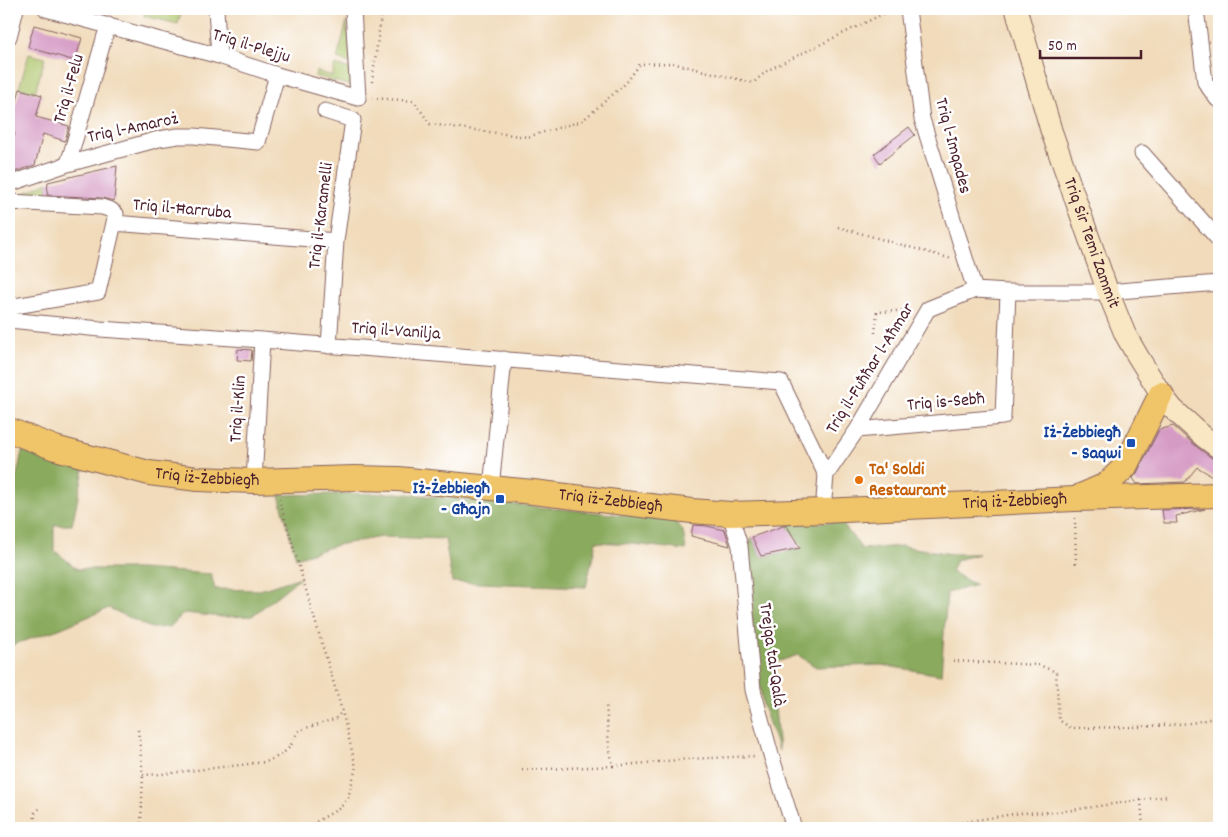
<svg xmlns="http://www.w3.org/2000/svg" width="1228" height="837" viewBox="0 0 1228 837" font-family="Dekko,sans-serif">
<rect width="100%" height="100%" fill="#fff"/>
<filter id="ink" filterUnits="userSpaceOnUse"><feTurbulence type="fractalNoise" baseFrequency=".02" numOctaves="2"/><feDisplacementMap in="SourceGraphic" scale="10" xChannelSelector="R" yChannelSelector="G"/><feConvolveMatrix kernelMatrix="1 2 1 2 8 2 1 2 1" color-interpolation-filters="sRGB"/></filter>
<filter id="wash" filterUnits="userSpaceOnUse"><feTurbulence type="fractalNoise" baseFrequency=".0096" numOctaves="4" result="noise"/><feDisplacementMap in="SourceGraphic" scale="20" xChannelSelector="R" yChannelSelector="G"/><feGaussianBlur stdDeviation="1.12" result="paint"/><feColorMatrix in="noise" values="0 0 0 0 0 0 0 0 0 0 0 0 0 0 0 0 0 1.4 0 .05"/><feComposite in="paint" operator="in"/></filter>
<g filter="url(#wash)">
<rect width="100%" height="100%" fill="#f1dbbb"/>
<!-- green -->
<path fill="#adc469" stroke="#7c724a" d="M146 9H182L178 24 144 16Z
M347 21 351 63 337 59Z
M29 54 45 58 35 92 19 88Z
M335 65 351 69 352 86 315 76 316 71 332 76Z
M48 182 47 197 18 196Z"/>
<!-- forest -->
<path fill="#8aaa5d" stroke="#6a6444" d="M22 451 84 469 72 525H54V550L77 569H141L211 574 215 589 260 590 301 577 252 616 223 617 184 613 170 627 151 628 109 608 59 629 9 646V510L10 509Z
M397 493 674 520 683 531 686 550 632 544 596 542 586 587 452 582 445 539 381 537 337 545 296 558 279 495Z
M841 522 862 549 902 546 952 554H979L956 560 951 572 976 585 947 593 941 675 881 665 816 667 798 655 771 664 779 751 763 706 756 665 746 551 752 537 762 557 803 548 786 524Z"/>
<g id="blocks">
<!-- building -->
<path fill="#d69bc5" d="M34 25 82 38 75 61 28 47Z
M20 89 42 95 36 117 69 126 65 141 43 134 35 165 9 174V158L15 133 9 131Z
M909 127 915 135 880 163 874 154Z
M117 166 114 201 102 198 47 195 48 182Z
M238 349 252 350 251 361 237 360Z
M1173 426 1197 447 1212 458 1219 460V480L1197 467 1185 482 1137 484 1133 478 1137 473 1159 430Z
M1205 509 1176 516 1177 523H1164L1162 510Z
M693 525 706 526 725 530 730 546 691 536Z
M783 526H787L800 548 761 556 752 537Z"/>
</g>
</g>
<g filter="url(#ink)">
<use href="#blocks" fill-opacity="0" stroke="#84615d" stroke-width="1"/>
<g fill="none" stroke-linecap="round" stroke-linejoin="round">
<defs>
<path id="street" d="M46 9 219 56 277 75 358 98 353 9
M216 9 219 56
M908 9 922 119 975 290
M1196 9 1205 82 1217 99 1219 98
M9 37 16 9
M325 111 353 120 336 241 329 346
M1142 153 1219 240
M68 164 108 25
M9 184 68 164 159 139 178 136H194L258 142 277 75
M9 202 102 207 111 210 116 214 98 292 9 307
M114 223 336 241
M1119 291 1219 283
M9 320 100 329 262 340 781 382 826 475 823 511
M857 430 1003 417 1008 292
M826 475 857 430 928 309 975 290 1008 292H1108
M254 481 262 340
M491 488 504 359
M730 514 740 546 753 690 771 755 794 828"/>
<g id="secondary">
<path id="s1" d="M1016 9 1051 130 1108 292 1125 334 1137 355 1161 394 1173 409 1204 437 1219 448"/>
</g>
<g id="primary">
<path id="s2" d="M9 430 55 448 149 473 198 479 254 481 354 478 398 479 533 492 692 511 730 514 823 511 1075 499 1219 495"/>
<path d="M1081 496 1106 485 1125 467 1161 394"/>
</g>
</defs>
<!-- street casing -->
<use href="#street" stroke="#84615d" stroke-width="17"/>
<!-- secondary casing -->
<use href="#secondary" stroke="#84615d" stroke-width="23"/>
<!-- primary casing -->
<use href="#primary" stroke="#84615d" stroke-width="26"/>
<!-- path -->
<path stroke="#84615d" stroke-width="2.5" stroke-dasharray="1 4" stroke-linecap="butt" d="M843 9 885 12
M372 82 382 9
M372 98 414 101 430 124 527 137 582 121 626 83 640 64 672 63 753 83 768 70 887 12 895 10
M838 227 952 259
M875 333 877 312 911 310
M279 499 342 711 356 767 348 798 340 808 314 823 310 828
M1075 518 1076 565
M953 661 1039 665 1056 672 1059 720 1071 728 1138 727 1191 723 1219 717
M138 730 143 775 162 774 266 762C275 758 286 753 291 745 294 739 295 735 300 730L337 718 342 711
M613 766 689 759 756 756
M522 770 613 766 609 746 606 703
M1141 800 1143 828
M141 823 143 775
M34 828 35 813 40 808
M403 828 409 824 462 828
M917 828 964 822 1020 813 1058 812 1168 796"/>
<!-- street -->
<use href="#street" stroke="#fff" stroke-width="15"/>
<!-- secondary -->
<use href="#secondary" stroke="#f9e7c3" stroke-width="21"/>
<!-- primary -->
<use href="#primary" stroke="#f0c469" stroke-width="24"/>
</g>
</g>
<!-- markers -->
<g fill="#1a4fb4" stroke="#fff" stroke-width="2">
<rect x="1126" y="438" width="10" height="10" rx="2.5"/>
<rect x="495" y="494" width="10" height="10" rx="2.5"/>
</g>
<circle fill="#e8710a" stroke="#fff" stroke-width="2" cx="859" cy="480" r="5"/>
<g text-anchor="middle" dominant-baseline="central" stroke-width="5" stroke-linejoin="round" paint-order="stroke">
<!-- street labels -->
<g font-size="18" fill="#4a1f2b" stroke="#fff">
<text transform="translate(251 47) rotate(17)">Triq il-Plejju</text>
<text transform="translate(70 89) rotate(-74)">Triq il-Felu</text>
<text transform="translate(133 129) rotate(-12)">Triq l-Amaroż</text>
<text transform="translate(952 146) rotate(75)">Triq l-Imqades</text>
<text transform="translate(182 210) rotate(5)">Triq il-Ħarruba</text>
<text transform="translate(322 216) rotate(-83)">Triq il-Karamelli</text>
<text stroke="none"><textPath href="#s1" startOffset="246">Triq Sir Temi Zammit</textPath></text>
<text transform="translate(396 332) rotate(4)">Triq il-Vanilja</text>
<text transform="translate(871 369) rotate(-58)">Triq il-Fuħħar l-Aħmar</text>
<text transform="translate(946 403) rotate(-5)">Triq is-Sebħ</text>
<text transform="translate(239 409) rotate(-86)">Triq il-Klin</text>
<text stroke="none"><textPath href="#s2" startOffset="205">Triq iż-Żebbiegħ</textPath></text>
<text stroke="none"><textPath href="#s2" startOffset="610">Triq iż-Żebbiegħ</textPath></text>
<text stroke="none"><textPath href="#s2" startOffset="1015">Triq iż-Żebbiegħ</textPath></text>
<text transform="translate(771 655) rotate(82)">Trejqa tal-Qalà</text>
</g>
<!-- transit labels -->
<g font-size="18" font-weight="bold" fill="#164399" stroke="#fff" text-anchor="end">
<text x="1121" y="433">Iż-Żebbiegħ<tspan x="1121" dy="21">- Saqwi</tspan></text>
<text x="490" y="489">Iż-Żebbiegħ<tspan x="490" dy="21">- Għajn</tspan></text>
</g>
<!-- food labels -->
<g font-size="18" font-weight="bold" fill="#c56008" stroke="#fff" text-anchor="start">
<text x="869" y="470">Ta' Soldi<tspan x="869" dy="21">Restaurant</tspan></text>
</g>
</g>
<!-- margin -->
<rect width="1228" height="837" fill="none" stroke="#fff" stroke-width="30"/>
<!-- scale -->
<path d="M1040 50v8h101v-8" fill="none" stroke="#4a1f2b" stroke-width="2.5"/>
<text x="1048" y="50" font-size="15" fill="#4a1f2b" stroke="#ffffff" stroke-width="4" paint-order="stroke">50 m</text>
</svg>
